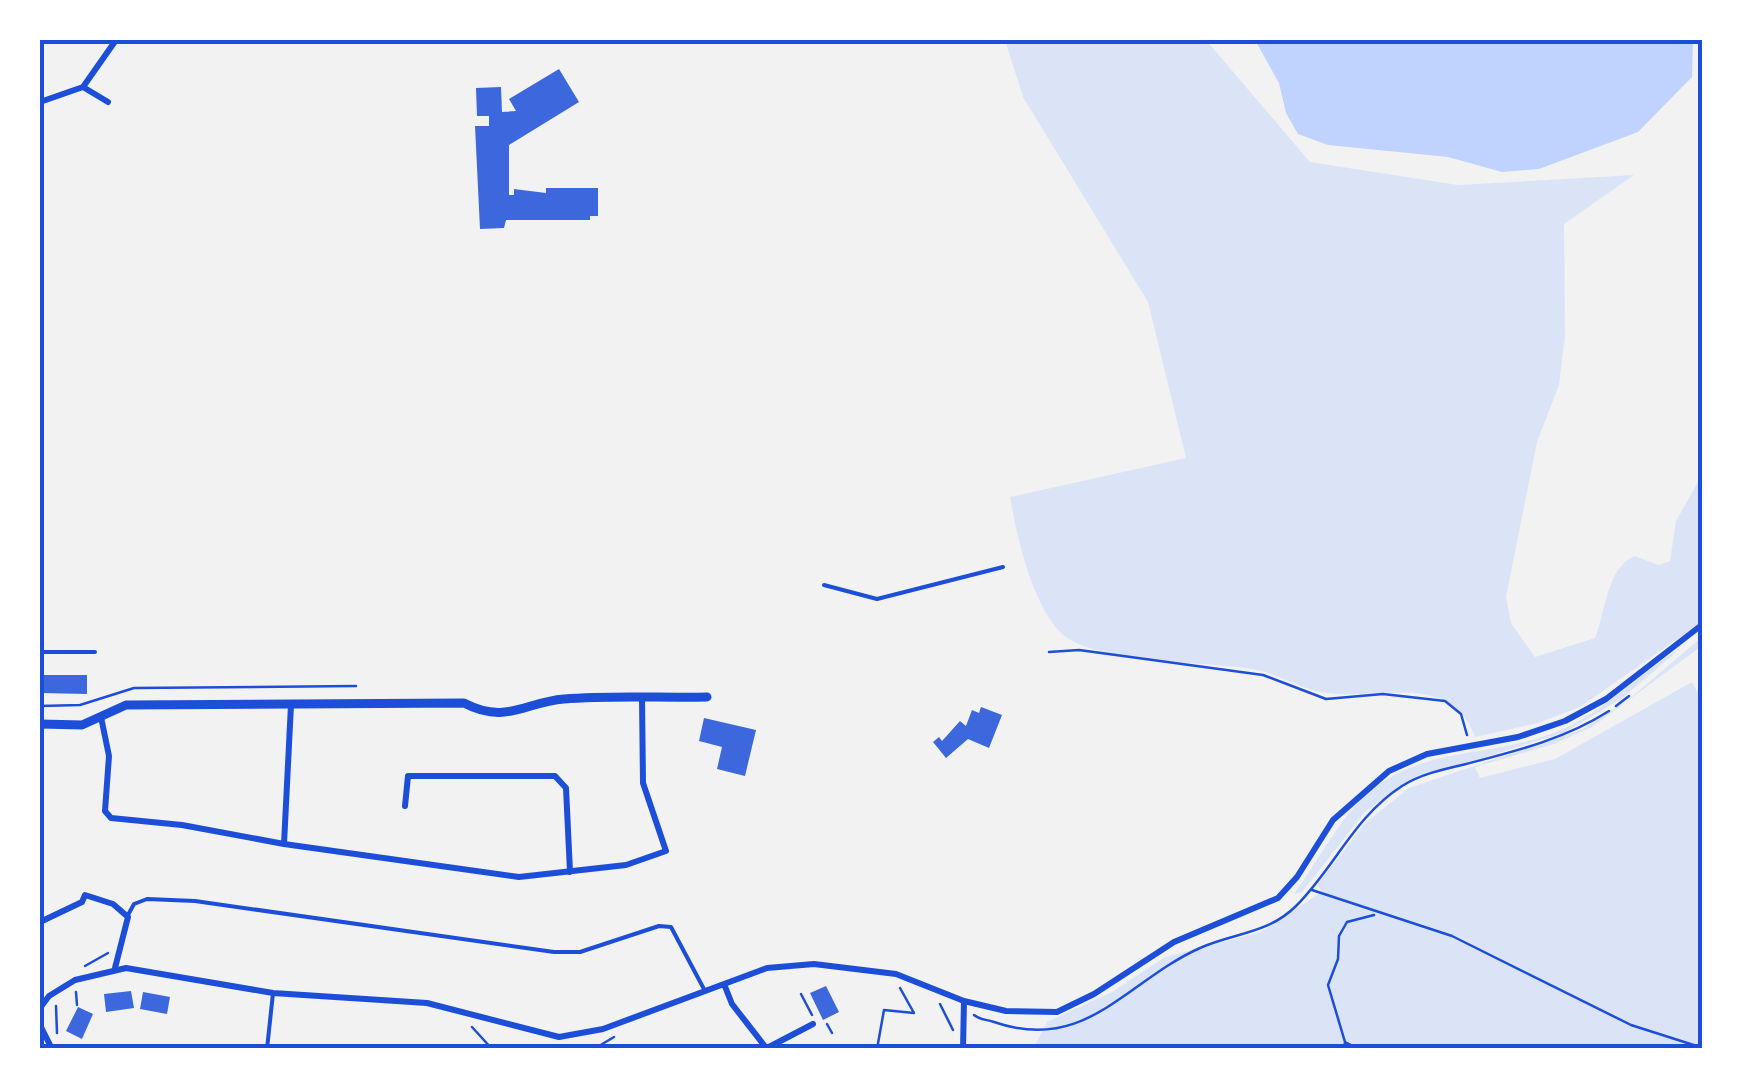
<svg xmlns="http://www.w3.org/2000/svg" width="1743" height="1089" viewBox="0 0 1743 1089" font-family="Arial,sans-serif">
<rect width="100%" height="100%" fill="#f2f2f2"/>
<!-- green -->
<path fill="#dbe4f7" d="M1005 40H1206L1310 162 1458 185 1634 175 1564 224 1565 335 1559 385 1537 442 1506 597 1511 623 1535 657 1595 638C1605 614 1607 566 1635 556L1658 565 1670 561 1676 521 1703 473V621L1580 707 1538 723 1475 737C1452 671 1379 700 1327 693 1303 690 1284 677 1261 671 1216 660 1091 665 1060 632 1031 601 1017 537 1010 497L1186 458 1148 302 1023 97Z
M1703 636V645L1592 727 1554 744 1475 767 1480 778 1555 759 1692 682 1703 702V1049H1033L1047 1022 1112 992 1165 957 1261 932 1317 895 1321 890 1317 885 1365 823 1409 788 1581 730 1627 701Z
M1680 649 1621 699 1565 732 1404 783 1365 812 1302 892 1294 894C1345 822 1357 773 1456 755 1494 748 1532 744 1567 727 1609 707 1641 671 1680 649Z"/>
<!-- water -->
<path fill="#bfd3fe" d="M1255 40H1693L1692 77 1638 132 1539 169 1502 172 1448 157 1328 145 1298 134 1286 113 1279 83Z"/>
<!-- building -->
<path fill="#3d67dc" d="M559 69 579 102 509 145V195H514V189L546 193V188H598V216H590V220H506L504 228 480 229 475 126H489V116H477L476 88 501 87 502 112 516 111 509 99Z
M40 675H87V694L40 693Z
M981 707 1002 715 989 748 968 739 946 758 933 742 939 737 942 741 960 721 966 726 972 710 979 713Z
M704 718 756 730 745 776 717 769 722 747 699 741Z
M826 986 839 1012 823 1020 810 993Z
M131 991 134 1008 106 1012 104 994Z
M143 992 170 997 167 1014 140 1009Z
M78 1007 93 1014 82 1039 66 1031Z"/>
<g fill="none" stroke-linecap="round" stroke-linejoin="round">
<!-- path -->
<path stroke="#1d4ed8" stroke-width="2.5" d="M1049 652 1079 650 1263 675 1326 699 1383 694 1445 701 1461 714 1467 735
M40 706 80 705 134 688 356 686
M1616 706 1629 696
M1312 890 1452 936 1631 1025 1703 1048
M85 966 108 953
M76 992 77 1005
M801 994 812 1015
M940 1004 953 1030
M56 1006 57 1033
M974 1015C980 1020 985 1019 994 1022 1086 1054 1126 981 1200 948 1233 933 1268 934 1296 906 1335 867 1354 817 1402 786 1421 774 1444 769 1466 764 1516 751 1565 739 1609 711
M827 1024 832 1033
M472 1027 492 1049
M1345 1042 1328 985 1338 959 1339 936 1347 922 1374 915
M594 1049 614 1037
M877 1049 884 1010 914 1013 900 988
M1344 1049 1345 1042 1359 1049"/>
<!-- service -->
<path stroke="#1d4ed8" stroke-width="4" d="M824 585 877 599 1003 567
M40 652H95
M128 915 134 904 147 899 195 901 554 952H580L659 926 671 927 705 991
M267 1049 273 993"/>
<!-- minor -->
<path stroke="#1d4ed8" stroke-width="6" d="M83 87 116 40
M40 102 83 87 108 102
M101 717 109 756 105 811 111 818 182 825 284 844 519 877 626 865 666 851 643 783 642 698
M405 806 408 776H555L566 788 570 872
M284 844 291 705
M40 922 82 902 85 895 113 904 128 917 115 968
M724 984 732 1004 767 1049
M40 1008 49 996 75 980 126 968 273 993 427 1003 559 1037 603 1029 767 968 814 964 896 974 964 1001 1006 1011 1057 1012 1094 994 1174 942 1278 898 1297 877 1333 820 1389 771 1427 754 1518 737 1565 721 1606 699 1703 624
M40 1025 52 1049
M767 1048 813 1024
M963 1049 964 1001"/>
<!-- tertiary -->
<path stroke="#1d4ed8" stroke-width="9" d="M40 724 82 725 126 705 464 703C506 725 525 702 564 699 611 695 660 698 707 697"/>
</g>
<!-- border -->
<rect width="1743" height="1089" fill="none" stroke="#ffffff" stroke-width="85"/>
<rect x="42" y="42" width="1658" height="1004" fill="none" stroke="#1d4ed8" stroke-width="4"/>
</svg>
